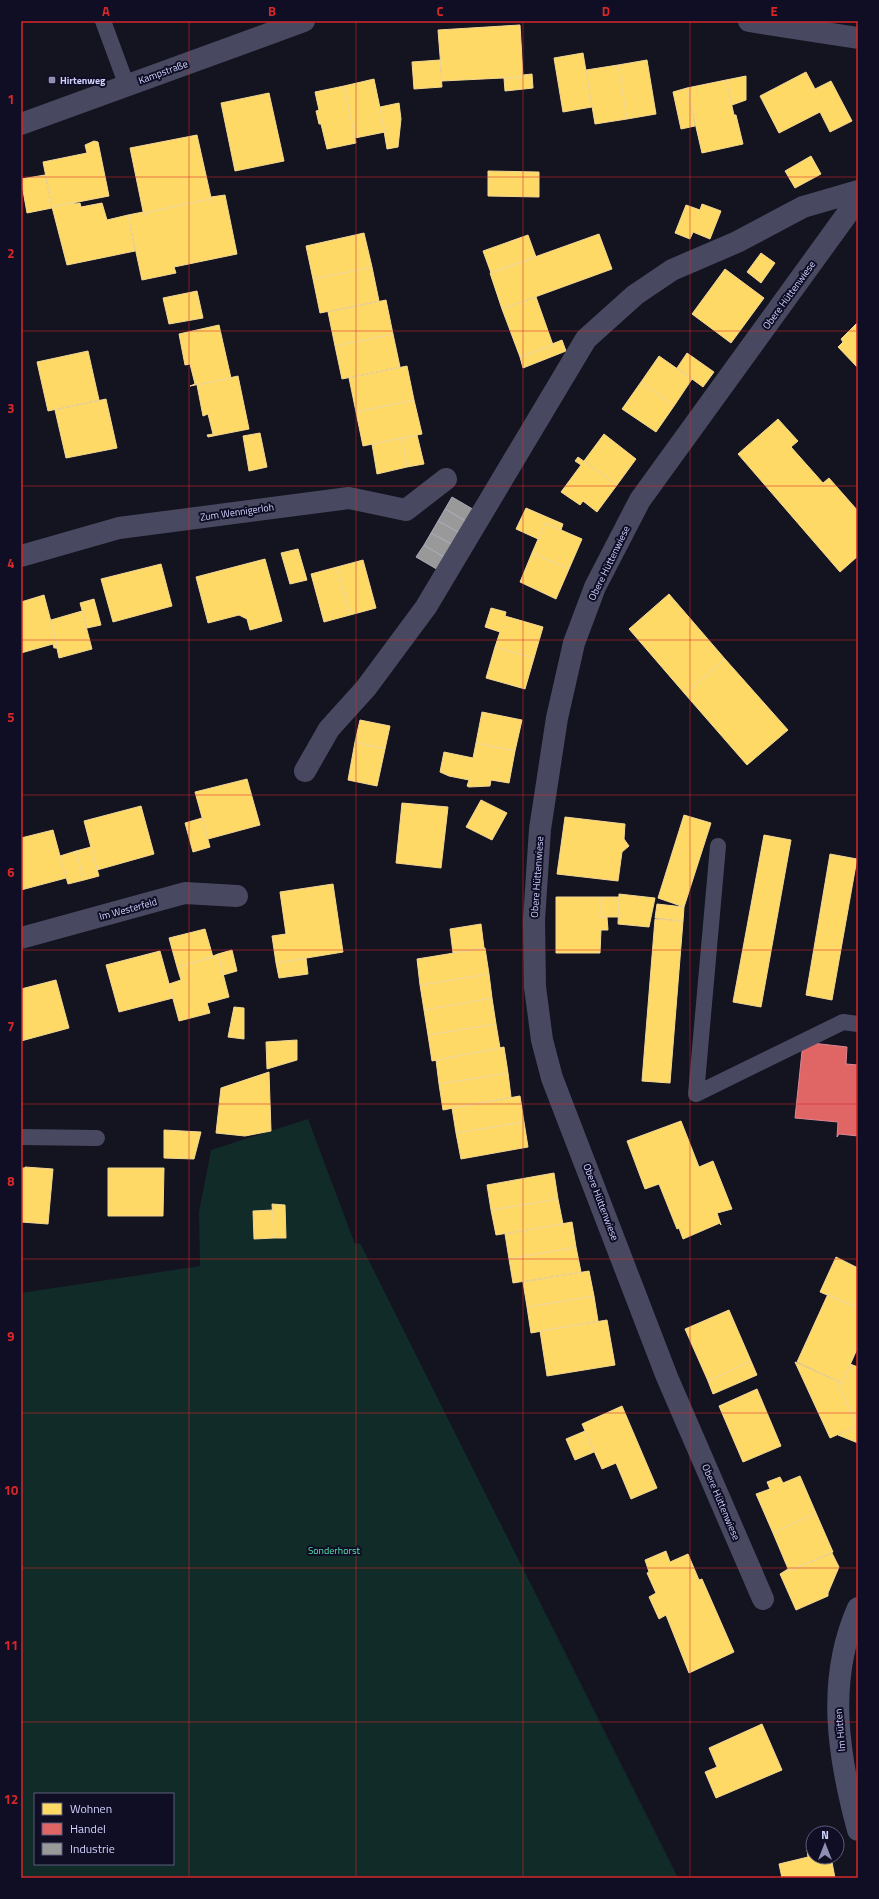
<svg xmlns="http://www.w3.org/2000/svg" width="879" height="1899" viewBox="0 0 879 1899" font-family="'Titillium Web',sans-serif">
<rect width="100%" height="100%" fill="#141320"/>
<!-- green -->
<path fill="#112b29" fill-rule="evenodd" d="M308 1119 355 1244 360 1243 678 1878H21V1293L200 1266 199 1212 211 1150ZM35 1794H173V1864H35Z"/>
<!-- homes -->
<path fill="#ffd966" stroke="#f2d794" d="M520 25 523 77 442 81 438 30Z
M583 53 592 107 563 112 554 58Z
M440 60 442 87 414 89 412 62Z
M647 60 656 114 627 119 618 65Z
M618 65 627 119 595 124 586 70Z
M806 72 815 89 831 81 852 121 830 132 820 112 779 133 760 96Z
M532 74 533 88 505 91 504 78 523 77V75Z
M746 76V100L732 105 726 80Z
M374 79 385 132 355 138 344 86Z
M726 80 734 115H736L743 144 702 153 687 88Z
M344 86 356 143 327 149 321 124H319L316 111 319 110 315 92Z
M687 88 695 126 681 129 673 92Z
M269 93 284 161 235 171 221 103Z
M399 103 401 119 398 147 387 149 380 107Z
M197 135 212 202H210L209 199 144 213 145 216H144L130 148Z
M94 141 98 142 109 196 52 207 43 162 87 153 85 145Z
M811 156 821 174 795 188 785 171Z
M488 171 539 172V197L488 196Z
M45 175 52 208 27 213 21 179Z
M225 195 237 254 174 267 176 273 142 280 128 215 143 212 145 216 144 213 209 199 210 202H212L211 197Z
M74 202 75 204 80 203 81 207 102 203 107 220 128 215 135 251 67 265 52 207Z
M702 204 721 211 710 239 693 232 690 239 675 233 686 205 700 210Z
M364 233 372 267 313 279 306 246Z
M599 234 612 269 502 309 490 273Z
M528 235 536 257 491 273 483 251Z
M761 253 775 263 761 283 747 272Z
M372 267 379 301 320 313 313 279Z
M725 269 764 298 731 343 692 314Z
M197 291 203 318 169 324 163 298Z
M536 297 553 345 520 357 502 309Z
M386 300 393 334 335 346 328 312Z
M858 322V368L838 347 843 342 841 339Z
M219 325 231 378 190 386 195 384 190 364 185 365 179 334Z
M393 334 400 367 342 379 335 346Z
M562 340 566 351 523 368 520 357 553 345 552 344Z
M88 351 99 400 48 411 37 362Z
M687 353 714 372 703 387 677 368Z
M659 356 692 379 674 406 641 382Z
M407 366 414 400 356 412 349 378Z
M238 376 249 429 208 437 207 435 213 434 208 414 203 416 197 385Z
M641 382 674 406 656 432 622 409Z
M106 399 117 448 66 458 55 410Z
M414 400 422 434 363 446 356 412Z
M778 419 798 441 791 447 823 483 829 478 858 511V556L840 572 738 454Z
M260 433 267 467 249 471 243 436Z
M604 434 636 459 617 485 584 461Z
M417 435 424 464 407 467 402 438Z
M402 438 407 467 377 474 372 444Z
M578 457 617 485 597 512 583 501 580 505 561 492 581 465 575 461Z
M526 508 563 524 561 530 545 523 538 539 516 529Z
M545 523 582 539 569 569 532 553Z
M298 549 307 580 290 584 281 553Z
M532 553 569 569 556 599 520 582Z
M265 559 282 621 250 630 247 619 239 615 208 623 196 577Z
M363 560 376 608 350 615 337 567Z
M161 564 172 606 113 622 101 579Z
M337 567 350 615 324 622 311 574Z
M669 594 725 659 685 694 629 629Z
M44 595 58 648H54L53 644 21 653V602Z
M94 599 101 625 87 628 80 603Z
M491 608 506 612 505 616 543 627 534 658 495 647 500 632 485 627Z
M82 611 92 649 59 658 51 620Z
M495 647 534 658 525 689 486 678Z
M725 659 788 730 747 765 685 694Z
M482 712 522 720 515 751 476 743Z
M360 720 390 726 385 749 355 742Z
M355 742 385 749 377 786 348 780Z
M476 743 515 751 509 783 491 780 490 786 469 787 467 786 469 780 449 776 440 772 444 752 473 758Z
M247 779 260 825 208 839 195 792Z
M481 800 507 813 492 840 466 827Z
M402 803 448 807 441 868 396 863Z
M141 806 154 854 97 870 84 821Z
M684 815 711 823 684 907 658 898Z
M565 817 625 824 624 839 629 846 622 852 618 881 557 874Z
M202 818 210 847 193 852 185 823Z
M53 830 66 878 21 890V838Z
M764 835 791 840 761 1007 733 1002Z
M91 847 99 876 84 880 76 851Z
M76 851 84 880 68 884 60 856Z
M830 854 857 859 832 1000 806 995Z
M333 884 343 952 276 963 272 936 286 934 280 892Z
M619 894 655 898 649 927 618 924Z
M556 897H601V917H607L608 930H601L600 953H556Z
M601 897H619V917H601Z
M657 904 684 907 683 921 655 918Z
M655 919 683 921 670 1083 642 1081Z
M481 924 484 948 453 953 450 929Z
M205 929 213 957 177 967 169 938Z
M485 948 489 974 420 985 417 959Z
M232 950 237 971 223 975 218 954Z
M160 951 173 998 119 1012 106 965Z
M218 954 229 997 207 1003 210 1013 179 1021 169 984 181 980 177 967 213 957V956Z
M306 958 308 974 279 978 276 963Z
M489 974 492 998 424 1010 420 985Z
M56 980 69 1028 21 1041V989Z
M492 998 496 1024 428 1035 424 1010Z
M234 1007 244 1008V1039L228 1037Z
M496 1024 500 1048 432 1061 428 1035Z
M297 1040V1060L267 1069 266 1042Z
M504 1047 508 1073 439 1084 436 1060Z
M269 1072 271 1131 245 1136 216 1133 221 1088Z
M508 1073 511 1097 443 1110 439 1084Z
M520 1096 524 1122 456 1133 452 1108Z
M681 1121 699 1167 713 1161 732 1209 717 1213 721 1225 720 1223 683 1239 679 1228 677 1229 659 1184 645 1189 627 1141Z
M524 1122 528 1147 461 1159 456 1133Z
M164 1130 201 1132 194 1159 164 1158Z
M25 1167 53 1169 48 1224 21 1222V1168H25Z
M108 1168H164L163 1216H108Z
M554 1173 558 1199 491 1210 487 1185Z
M558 1199 563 1224 496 1235 491 1210Z
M272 1204 285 1205 286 1238H274Z
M273 1210 274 1238 254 1239 253 1211Z
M572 1222 576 1247 509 1259 505 1234Z
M576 1247 581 1272 513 1283 509 1259Z
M836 1257 858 1268V1308L820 1292Z
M589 1271 594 1296 527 1307 523 1282Z
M828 1294 858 1308V1347L842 1383 797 1362Z
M594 1296 598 1321 531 1333 527 1307Z
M729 1310 751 1361 708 1381 685 1329Z
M607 1320 615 1365 547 1376 540 1331Z
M751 1361 757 1375 713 1394 708 1381Z
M795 1362 839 1382 838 1384 857 1426 830 1438Z
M850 1364 858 1367V1425L857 1426 838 1384 839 1382 842 1383Z
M757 1389 781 1446 743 1462 719 1406Z
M622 1406 657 1488 631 1499 616 1463 602 1469 582 1424Z
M858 1425V1443L838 1435 857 1426Z
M585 1431 594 1452 575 1460 566 1439Z
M800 1476 816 1513 773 1533 756 1494 770 1489 767 1482 780 1477 783 1483Z
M816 1513 833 1552 789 1571 773 1533Z
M666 1551 670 1562 688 1554 699 1580 702 1579 734 1652 689 1673 666 1615 659 1619 649 1597 656 1593 647 1573 649 1572 645 1560Z
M832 1553 839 1567 828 1593V1596L796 1610 780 1574 788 1569 789 1571Z
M762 1724 782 1770 716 1798 705 1772 717 1767 709 1748Z
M813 1848V1857H831L835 1878H782L779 1864 808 1857 807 1850Z"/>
<!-- shops -->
<path fill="#e06666" stroke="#dc8694" d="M803 1042 847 1047 846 1064 858 1065V1136L839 1134 837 1137 838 1122 795 1118Z"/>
<!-- industry -->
<path fill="#999" stroke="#aaaab8" d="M452 497 476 511 469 523 445 509Z
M445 509 469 523 462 534 438 521Z
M438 521 462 534 455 546 431 533Z
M431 533 455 546 447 559 424 545Z
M424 545 447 559 440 571 416 557Z"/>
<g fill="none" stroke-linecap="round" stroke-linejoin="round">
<!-- lane -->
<path stroke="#484961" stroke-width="16" d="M103 21 127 86
M718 846 696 1094 843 1022 858 1024
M21 1137 97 1138"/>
<!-- street -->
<path stroke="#484961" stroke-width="22" d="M749 21 858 38
M21 124 304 21
M21 556 119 528 349 498 406 510 446 479
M305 771 329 729 366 688 426 607 586 339 635 295 672 270 737 242 803 207 858 191
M21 938 185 893 237 896
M763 1599 667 1377 552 1078 542 1040 535 987 534 920 540 829 557 718 574 643 595 587 640 500 858 199"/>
<!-- secondary -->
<path stroke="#4b4d67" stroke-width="22" d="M858 1608C826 1680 838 1756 858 1830"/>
</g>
<!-- grid -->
<path fill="none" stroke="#d62828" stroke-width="1" stroke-opacity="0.55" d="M189 21V1878M356 21V1878M523 21V1878M690 21V1878M21 177H858M21 331H858M21 486H858M21 640H858M21 795H858M21 950H858M21 1104H858M21 1259H858M21 1413H858M21 1568H858M21 1722H858"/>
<!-- markers -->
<rect fill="#908fb1" stroke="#0f0e25" stroke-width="1.5" x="48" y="76" width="8" height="8" rx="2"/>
<g text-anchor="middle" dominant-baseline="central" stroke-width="4" stroke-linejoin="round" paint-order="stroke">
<!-- street labels -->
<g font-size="10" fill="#d2d2ff" stroke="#0f0e25">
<text transform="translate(163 72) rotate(-20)">Kampstraße</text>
<text transform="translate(789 295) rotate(-54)">Obere Hüttenwiese</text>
<text transform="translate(237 512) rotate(-8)">Zum Wennigerloh</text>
<text transform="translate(609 563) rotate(-64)">Obere Hüttenwiese</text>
<text transform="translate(537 877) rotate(-86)">Obere Hüttenwiese</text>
<text transform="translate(128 909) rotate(-15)">Im Westerfeld</text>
<text transform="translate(601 1202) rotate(69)">Obere Hüttenwiese</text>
<text transform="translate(721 1502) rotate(67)">Obere Hüttenwiese</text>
<text transform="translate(840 1730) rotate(-95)">Im Hütten</text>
</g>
<!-- poi labels -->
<g font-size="10" font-weight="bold" fill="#d2d2ff" stroke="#0f0e25" text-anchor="start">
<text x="60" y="80">Hirtenweg</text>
</g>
<!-- park labels -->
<g font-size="10" fill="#59e4b0" stroke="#0f0e25">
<text x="334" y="1550">Sonderhorst</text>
</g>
</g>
<!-- border -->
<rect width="879" height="1899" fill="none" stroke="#0f0e25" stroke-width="44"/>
<!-- legend -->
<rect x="34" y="1793" width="140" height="72" fill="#0f0e25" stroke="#5d5c7c"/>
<rect x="42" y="1803" width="20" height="12" fill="#ffd966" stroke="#5d5c7c"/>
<text x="70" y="1813" font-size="12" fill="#d2d2ff">Wohnen</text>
<rect x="42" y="1823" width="20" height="12" fill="#e06666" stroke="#5d5c7c"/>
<text x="70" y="1833" font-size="12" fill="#d2d2ff">Handel</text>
<rect x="42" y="1843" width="20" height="12" fill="#999999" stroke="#5d5c7c"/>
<text x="70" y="1853" font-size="12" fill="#d2d2ff">Industrie</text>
<!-- north arrow -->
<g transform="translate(825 1845)"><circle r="19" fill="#0f0e25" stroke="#5d5c7c"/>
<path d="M0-3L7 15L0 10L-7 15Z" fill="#908fb1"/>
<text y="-6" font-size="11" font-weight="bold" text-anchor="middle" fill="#d2d2ff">N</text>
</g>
<rect x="22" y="22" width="835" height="1855" fill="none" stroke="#d62828" stroke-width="1.5"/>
<g font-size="13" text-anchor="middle" font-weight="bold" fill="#d62828">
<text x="106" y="16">A</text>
<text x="272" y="16">B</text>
<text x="440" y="16">C</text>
<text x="606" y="16">D</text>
<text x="774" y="16">E</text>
<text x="11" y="104">1</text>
<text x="11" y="258">2</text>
<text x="11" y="413">3</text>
<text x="11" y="568">4</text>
<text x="11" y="722">5</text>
<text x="11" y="877">6</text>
<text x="11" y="1031">7</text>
<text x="11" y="1186">8</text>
<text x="11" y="1341">9</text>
<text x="11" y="1495">10</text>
<text x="11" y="1650">11</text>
<text x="11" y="1804">12</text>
</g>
</svg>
